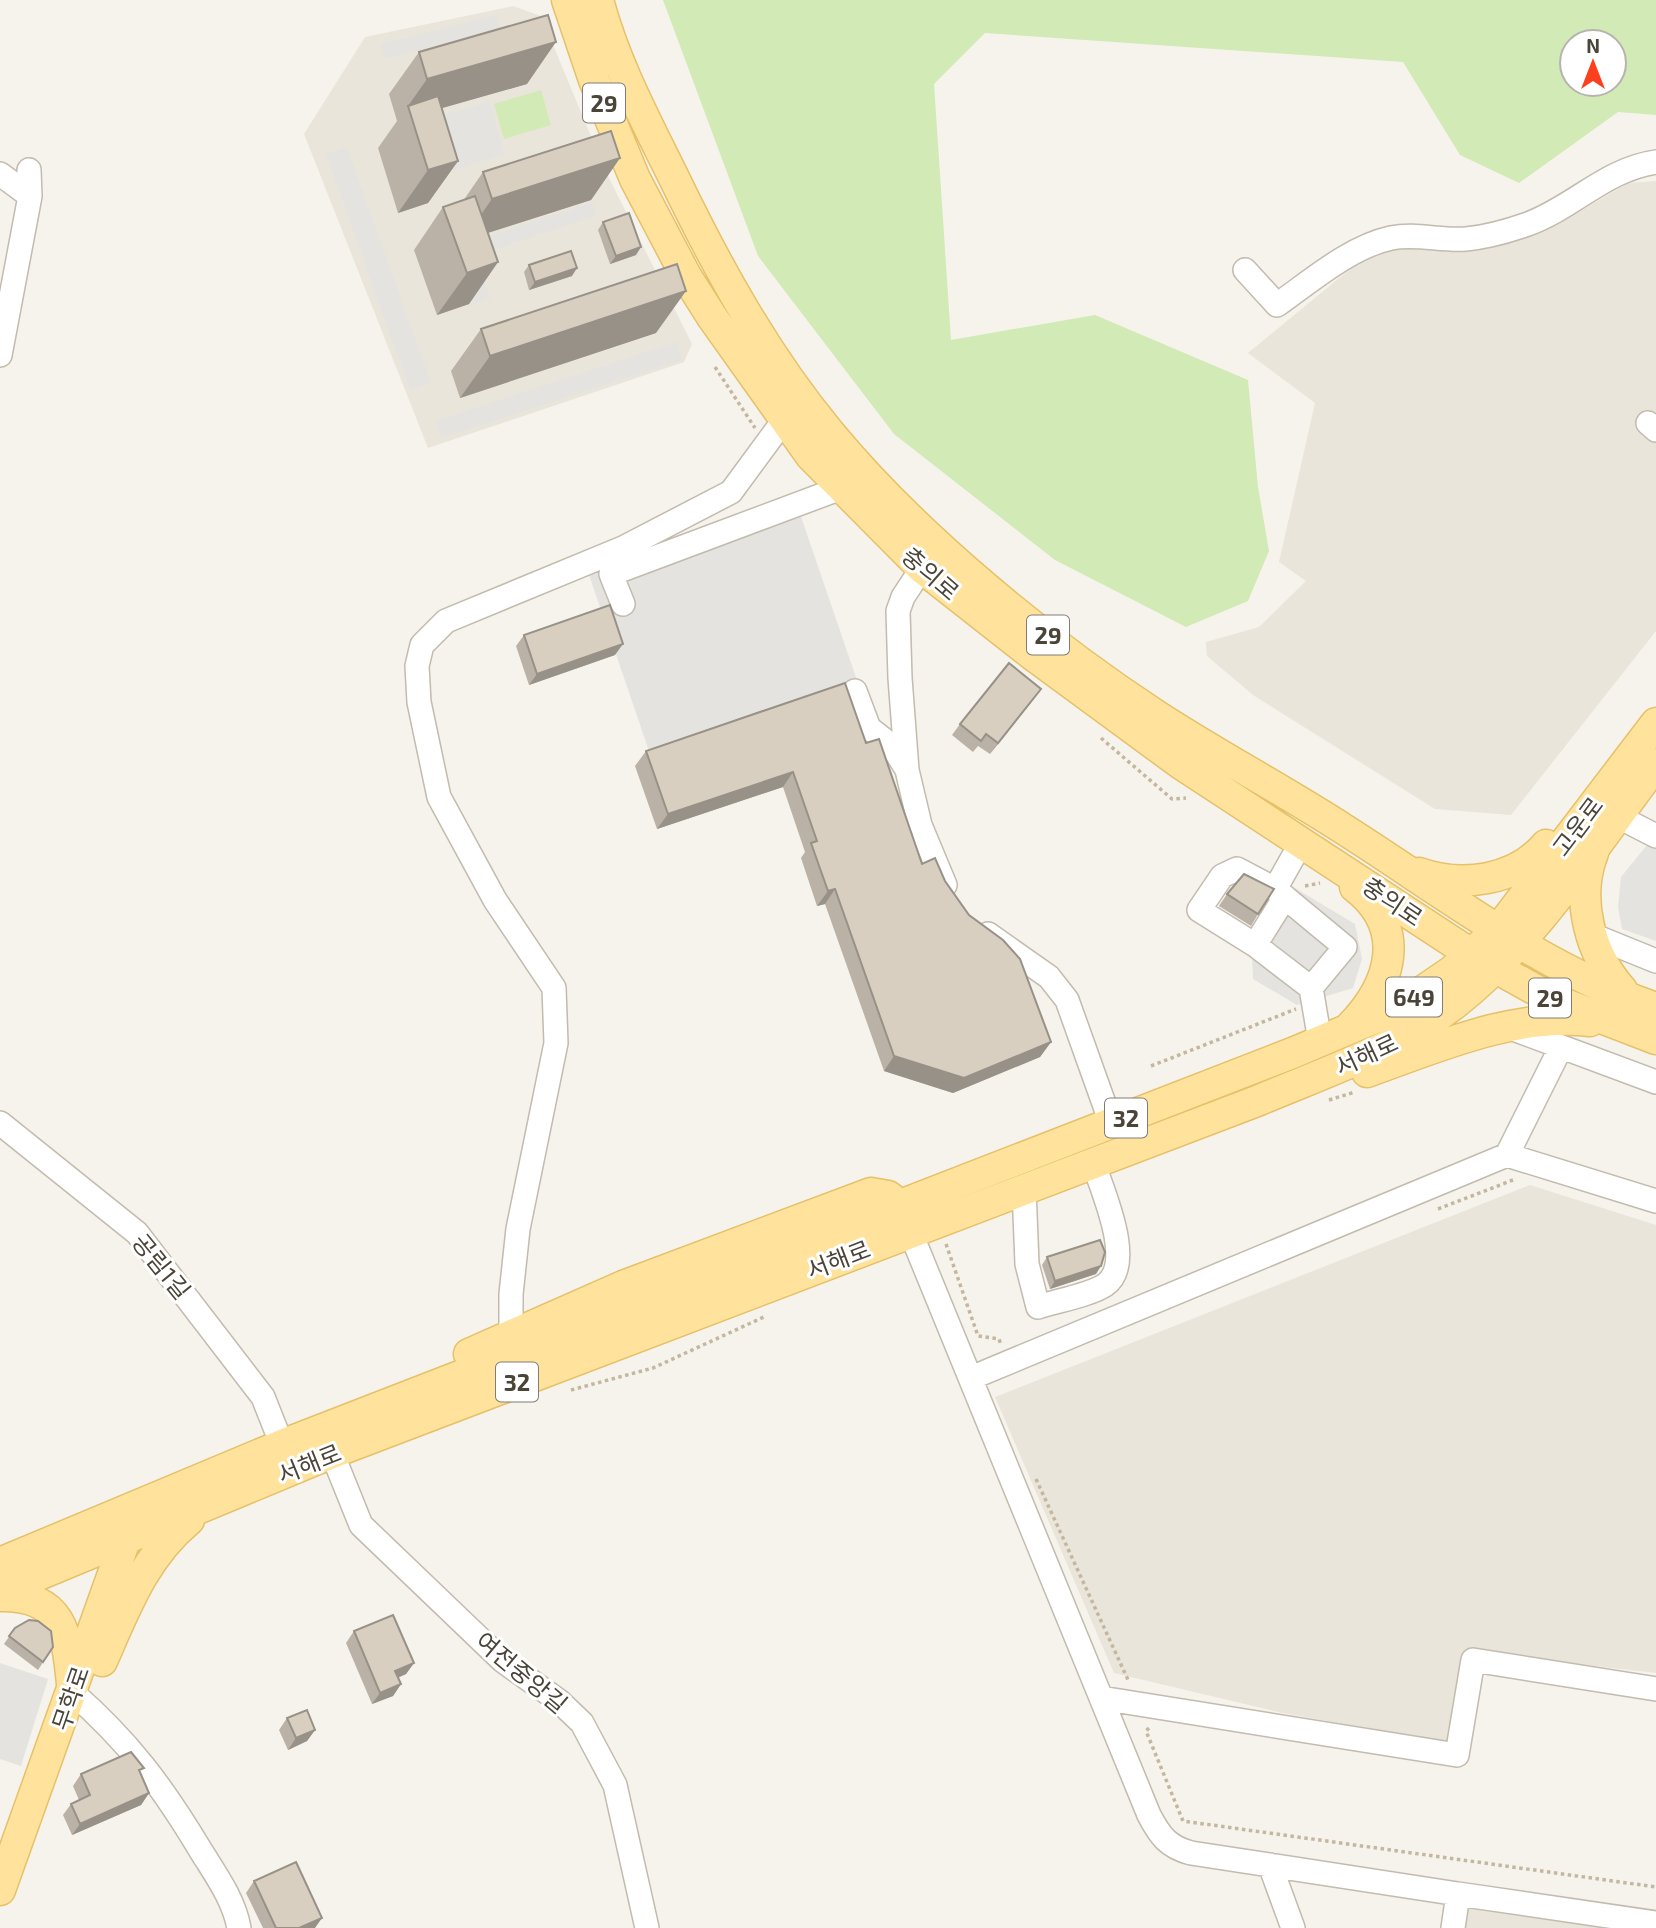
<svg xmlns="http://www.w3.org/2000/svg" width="1656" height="1928" viewBox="0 0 1656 1928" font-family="'Exo 2','Noto Sans KR',sans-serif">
<rect width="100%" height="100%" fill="#f6f3ec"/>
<!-- residential -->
<path fill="#eae5da" d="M513 6 541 16 605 170 692 344 684 362 428 448 304 134 365 37Z
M1656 181V631L1511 815 1435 809 1253 695 1207 656 1206 642 1259 627 1306 581 1279 562 1315 403 1248 353 1384 241 1475 250 1560 223 1628 183Z
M1530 1185 1656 1225V1673L1466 1651 1448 1743 1278 1712 1114 1673 995 1397Z
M1458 1894 1656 1928H1453Z"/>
<!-- green -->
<path fill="#d2eab5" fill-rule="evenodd" d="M663 0H1656V115L1618 112 1519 183 1460 155 1403 62 985 33 934 84 951 340 1095 315 1248 380 1258 487 1269 551 1248 601 1186 627 1055 560 894 434 758 256ZM1614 42V84H1572V42Z
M541 90 551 125 504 139 494 104Z"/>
<!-- parking -->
<path fill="#e5e3e0" d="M496 15 500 29 385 59 381 44Z
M489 101 505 154 428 178 411 125Z
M347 147 431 383 410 390 326 154Z
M592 202 596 216 470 258 465 244Z
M481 270 490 299 473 304 464 275Z
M676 342 682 360 441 438 435 421Z
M796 502 860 689 652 760 588 572Z
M1656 834V941L1622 929 1618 907 1621 877Z
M1295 888 1355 924 1362 959 1353 988 1297 1005 1253 979 1252 957Z
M0 1663 48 1679 21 1766 0 1759Z"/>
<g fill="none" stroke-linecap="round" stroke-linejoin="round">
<defs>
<path id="minor" d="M0 174 30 196
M1245 270 1277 305C1311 281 1350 247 1391 238 1416 233 1441 241 1466 239 1487 237 1508 231 1528 224 1574 207 1606 169 1656 162
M0 355 30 196 29 170
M1648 423 1656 430
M922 568 903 597 898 611 900 678 907 770 920 825 945 885
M623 604 611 574 841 488
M855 691 869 728 892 746 906 768
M1617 816 1656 836
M1237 869 1275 889 1345 947 1311 988 1255 945 1199 910 1222 876Z
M1275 889 1301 843
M988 934 1049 977 1067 1000 1111 1123
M1592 935 1656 961
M1255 945 1285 897
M1311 988 1320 1041
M1508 1027 1656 1082
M0 1123 137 1233 263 1397 282 1445
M1507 1155 1560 1049
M1024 1189 1027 1264 1038 1307C1056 1301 1090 1295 1105 1285 1136 1264 1102 1190 1093 1162
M910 1231 1149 1815C1160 1836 1168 1847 1191 1853L1458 1894
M511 1334V1294L518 1229 556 1043 554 988 495 900 439 797 419 702 417 666 422 645 446 621 623 548 731 492 784 420
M971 1378 1507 1155 1656 1201
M332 1453 361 1525 503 1661 559 1701 582 1723 615 1785 647 1928
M72 1692C129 1742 162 1786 201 1851 216 1875 234 1900 239 1928
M1101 1698 1457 1755 1473 1660 1656 1689
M1270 1865 1293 1928
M1453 1928 1458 1894 1656 1923"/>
<path id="major" d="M567 0 594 80 635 179 686 276 712 317 811 456 922 568 1034 656 1181 764 1471 954 1552 999 1656 1039
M598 0C615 64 646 121 675 180 718 269 766 356 829 432 913 534 1043 641 1154 714 1215 754 1280 788 1342 828 1443 892 1541 969 1656 1008
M1593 853C1575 899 1590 954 1622 990V996
M1419 873C1462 888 1516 881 1546 845
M1350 1027C1392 984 1408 928 1355 887
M1367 1072C1437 1047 1514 1013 1590 1021
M469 1354 623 1286 871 1193 888 1196 900 1205
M0 1563 282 1445 1295 1052 1377 1017 1414 997 1452 971 1499 929 1656 723
M0 1591 332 1453 1257 1101C1325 1072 1400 1048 1458 1001 1538 937 1594 845 1656 764
M0 1596C62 1595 67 1632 72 1684
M102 1661C125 1609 144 1557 189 1520
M0 1890 129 1529"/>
</defs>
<!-- minor casing -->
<use href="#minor" stroke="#c2bbae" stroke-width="26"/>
<!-- major casing -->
<use href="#major" stroke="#e6c16a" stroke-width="33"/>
<!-- path -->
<path stroke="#c4b79f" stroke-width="3.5" stroke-dasharray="3.5 3.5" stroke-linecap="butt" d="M715 367 755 428
M1101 738 1172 799 1186 798
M1305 886 1320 883
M1151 1066 1296 1009
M1329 1100 1355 1092
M1438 1209 1513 1180
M946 1244 978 1336 999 1339 1001 1345
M571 1390 653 1368 766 1316
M1036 1479 1129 1682
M1149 1728 1146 1731 1183 1821 1656 1887"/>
<!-- minor -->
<use href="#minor" stroke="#fff" stroke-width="23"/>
<!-- major -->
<use href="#major" stroke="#ffe39c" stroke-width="30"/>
</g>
<!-- wall -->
<path fill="#bab2a6" d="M419 52 527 84 441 108 458 161 428 203 398 213 378 148 397 121 389 94Z
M620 158 591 200 488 233 498 262 469 304 437 315 414 250 443 207 463 201 483 172Z
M603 222 636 255 610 264 598 230Z
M529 265 572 276 529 290 524 272Z
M481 329 656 333 460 398 451 371Z
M524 635 615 655 529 685 516 646Z
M1041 689 990 754 978 746 973 752 952 735 960 724Z
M866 743 922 864 945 881 1051 1042 1040 1057 953 1093 884 1071 825 904 817 906 801 858 805 852 783 787 657 829 635 766 646 751Z
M1227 894 1258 914 1251 926 1219 906Z
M1047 1257 1096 1274 1050 1289 1042 1265Z
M15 1628 53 1647 38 1670 4 1644Z
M354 1631 414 1663 406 1674 398 1678 401 1684 393 1696 372 1704 346 1643Z
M287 1718 315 1730 307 1741 288 1750 279 1730Z
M81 1774H140L149 1793 141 1805 72 1835 63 1815 71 1804 79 1800 73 1786Z
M254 1881 315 1928H263L246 1893Z"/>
<!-- shaded-wall -->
<path fill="#979187" d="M556 42 527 84 411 117 408 106 427 79Z
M620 158 591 200 462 241 492 199Z
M458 161 428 203 398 213 428 170Z
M641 247 636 255 610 264 616 256Z
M498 262 469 304 437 315 467 273Z
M577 268 572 276 529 290 535 282Z
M686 291 656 333 460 398 490 356Z
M623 644 615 655 529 685 537 674Z
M1041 689 1033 700 990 754 998 743Z
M793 772 783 787 657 829 668 814Z
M835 889 825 904 817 906 828 891Z
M1051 1042 1040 1057 953 1093 884 1071 894 1056Z
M1101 1266 1096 1274 1050 1289 1055 1281Z
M414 1663 406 1674 387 1682 395 1671Z
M401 1684 393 1696 372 1704 380 1693Z
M315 1730 307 1741 288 1750 296 1738Z
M149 1793 141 1805 72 1835 80 1824Z
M322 1918 315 1928H299Z"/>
<!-- building -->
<path fill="#d8cfc1" stroke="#979187" stroke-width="2" d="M548 15 556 42 427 79 419 52Z
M438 96 458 161 428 170 408 106Z
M611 131 620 158 492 199 483 172Z
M475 196 498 262 467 273 443 207Z
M629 213 641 247 616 256 603 222Z
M571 251 577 268 535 282 529 265Z
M677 264 686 291 490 356 481 329Z
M610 605 623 644 537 674 524 635Z
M1009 663 1041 689 998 743 986 734 981 741 960 724Z
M845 683 866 743 879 739 922 864 935 858 945 881 969 915 1003 940 1020 959 1051 1042 964 1078 894 1056 835 889 828 891 811 843 817 841 793 772 668 814 646 751Z
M1244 874 1274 889 1258 914 1227 894Z
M1100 1240 1105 1252 1101 1266 1055 1281 1047 1257Z
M393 1615 414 1663 395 1671 401 1684 380 1693 354 1631Z
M29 1620 38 1621 51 1631 53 1647 43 1662 9 1636 15 1628Z
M307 1710 315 1730 296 1738 287 1718Z
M131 1752 144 1768 139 1770 149 1793 80 1824 71 1804 90 1795 81 1774Z
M296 1862 322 1918 299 1928H276L254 1881Z"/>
<g text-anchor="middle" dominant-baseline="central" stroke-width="6" stroke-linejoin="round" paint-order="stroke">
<!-- shield labels -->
<g fill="#fff" stroke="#817c74" stroke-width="2">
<rect x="583" y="83.5" width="42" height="39" rx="5"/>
<rect x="1027" y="615.5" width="42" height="39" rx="5"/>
<rect x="1386" y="977.5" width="56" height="39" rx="5"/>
<rect x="1529" y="978.5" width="42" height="39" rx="5"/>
<rect x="1105" y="1098.5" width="42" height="39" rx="5"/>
<rect x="496" y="1362.5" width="42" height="39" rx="5"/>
</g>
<g font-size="23" font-weight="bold" fill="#4b4439">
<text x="604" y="103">29</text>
<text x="1048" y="635">29</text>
<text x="1414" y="997">649</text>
<text x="1550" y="998">29</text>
<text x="1126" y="1118">32</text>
<text x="517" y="1382">32</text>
</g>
<!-- street labels -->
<g font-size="24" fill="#4b4439" stroke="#fff">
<text transform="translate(931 573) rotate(41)">충의로</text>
<text transform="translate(1577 826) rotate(-53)">고운로</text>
<text transform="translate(1393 901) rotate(34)">충의로</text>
<text transform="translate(1366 1054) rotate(-25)">서해로</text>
<text transform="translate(838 1259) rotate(-21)">서해로</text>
<text transform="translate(162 1266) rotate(51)">공림1길</text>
<text transform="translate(309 1463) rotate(-22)">서해로</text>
<text transform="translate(522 1672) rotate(40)">여전중앙길</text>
<text transform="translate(70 1698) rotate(-71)">무학로</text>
</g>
</g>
<!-- north arrow -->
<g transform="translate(1593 63)"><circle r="33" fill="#ffffff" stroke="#b7b4b0" stroke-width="2"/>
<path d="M0-5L12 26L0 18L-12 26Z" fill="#fc3f1d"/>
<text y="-10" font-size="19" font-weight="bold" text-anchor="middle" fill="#4b4439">N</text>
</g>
</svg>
